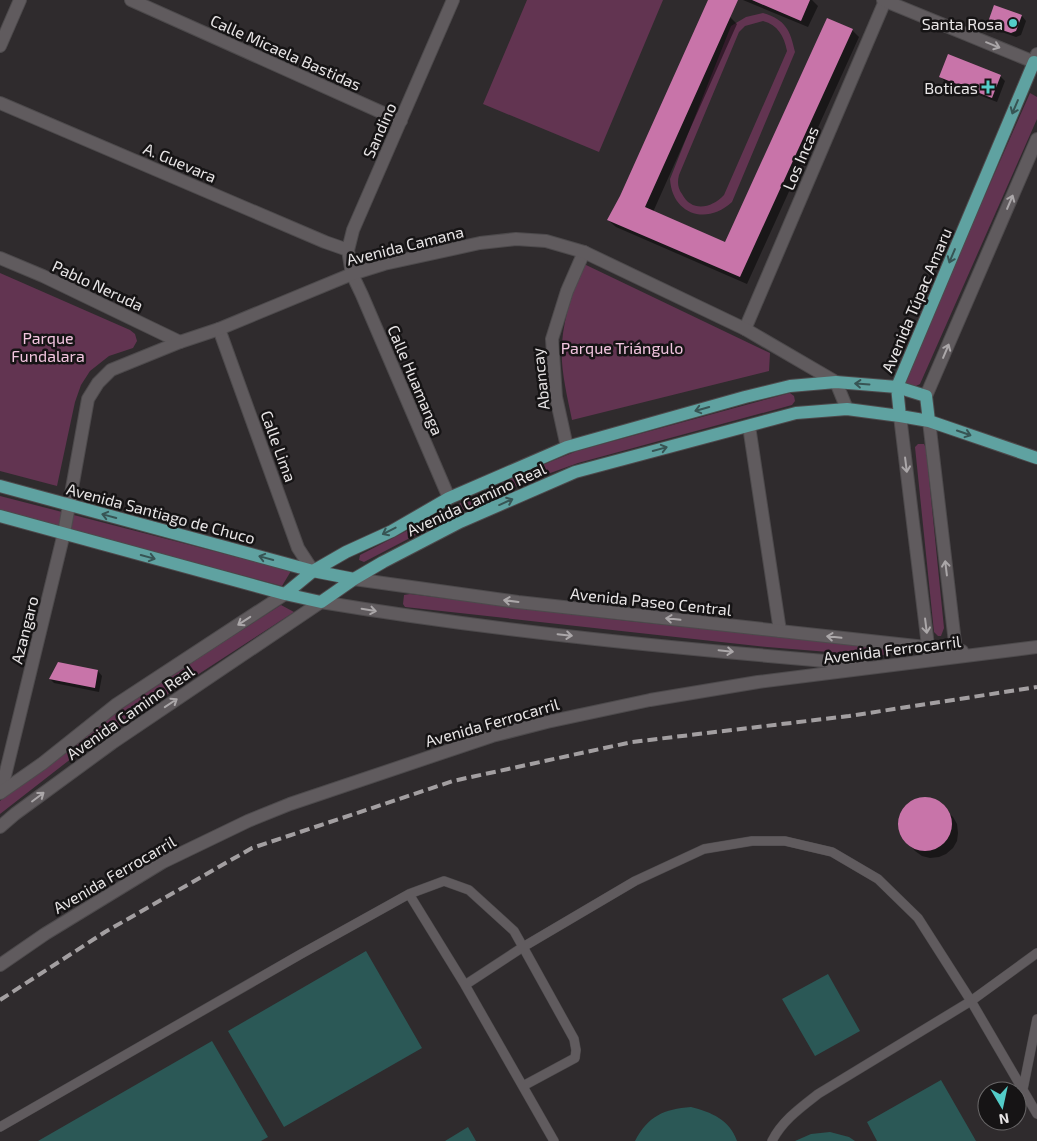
<svg xmlns="http://www.w3.org/2000/svg" width="1037" height="1141" viewBox="0 0 1037 1141" font-family="'Exo 2',sans-serif">
<rect width="100%" height="100%" fill="#2f2b2d"/>
<!-- green -->
<path fill="#623451" fill-rule="evenodd" d="M527 0H663L599 152 483 104Z
M763 13C786 20 790 30 795 52L732 202C706 226 672 214 670 179L731 26 746 17ZM763 21C778 25 784 36 787 51L724 195C712 208 692 213 682 194 678 188 677 183 679 175L739 32 745 26Z
M1030 93 1037 97V119L920 384 914 387 906 384 905 377Z
M584 264 770 353 769 371 572 420C567 395 560 368 562 343 564 315 574 289 584 264Z
M0 273 130 330 135 334 137 341 133 348 109 356 90 371 81 385 75 402 57 486 0 471Z
M790 393 794 396 795 401 792 405 578 463 531 480 473 505 364 562 359 560 360 555 478 494 530 470 577 451Z
M918 444H924L926 448 944 628 941 636H938L934 632 915 447Z
M0 496 291 571 282 586 0 511Z
M410 594 628 621 888 648V654L878 656 767 647 405 607 403 604 404 595Z
M281 605 294 612 148 707 72 758 0 814V801L59 754 147 691Z"/>
<!-- water -->
<path fill="#2b5856" d="M366 951 422 1048 284 1127 228 1031Z
M828 974 860 1031 815 1056 782 999Z
M212 1041 268 1137 261 1141H38Z
M941 1080 976 1141H877L867 1122Z
M691 1107C711 1112 730 1120 737 1141H635C648 1116 664 1109 691 1107Z
M468 1127 476 1141H445Z
M830 1132 849 1137 855 1141H795L811 1134Z"/>
<!-- shadow -->
<path fill="#0007" d="M743 0H812L818 6 808 27Z
M995 7 1022 16 1026 21 1021 35 1016 37 993 29 989 24Z
M730 17 737 24 653 212 726 244 852 30 859 37 747 284 616 227 608 220Z
M1000 76 1005 81 997 102 945 82 941 77Z
M98 671 102 676 99 692 54 683 50 679Z
M923 799 932 800 939 803 953 817 957 824 958 833 957 841 953 848 946 854 939 857 930 858 922 856 915 851 902 836 899 828V820L902 812 907 805 915 801Z"/>
<!-- building -->
<path fill="#c874a9" d="M708 0H738L645 207 725 242 827 18 853 29 740 277 607 220 620 196Z
M752 0H810L801 21Z
M994 5 1022 15 1016 31 1011 33 987 25Z
M948 54 1001 75 992 98 939 77Z
M58 662 98 670 95 688 49 679Z
M898 824a27 27 0 1 1 54 0a27 27 0 1 1-54 0Z"/>
<g fill="none" stroke-linecap="round" stroke-linejoin="round">
<defs>
<path id="lane" d="M409 894 465 985 554 1141
M465 985 523 947 574 1039 576 1050 575 1058 523 1086
M1023 1089 1037 1019
M0 1127 301 954 409 894 444 881 469 890 514 931 523 947 635 881 704 849 752 841H785L832 852 878 879 918 918 971 1001 1037 1114
M772 1141C782 1121 800 1108 818 1094L971 1001 1037 953"/>
<path id="street" d="M131 0 401 121
M0 46 20 0
M0 103 325 242 348 250
M0 258 43 276 180 342
M219 329 298 548 313 571
M745 329 885 1
M749 426 780 631
M567 447 556 397 552 339 567 291 584 252
M449 498 362 295 352 274 348 250 353 230 453 0
M1 792 64 533"/>
<path id="secondary" d="M883 0 1034 62 1037 54
M926 396 1037 139
M900 416 929 654
M929 421 956 651
M64 533 88 399 98 383 111 370 180 342 219 329 352 274 384 264 480 243 516 239 546 241 584 252 745 329 836 382 847 409
M354 579 518 602 962 651
M0 793 43 763 117 704 285 594
M0 827 15 814 112 743 321 602C500 632 681 649 862 664
M0 965 45 934 163 862 248 821 290 804 492 736 547 722 650 700 758 682 1037 647"/>
<path id="primary" d="M900 416 897 387 1034 62 1037 63
M0 486 313 571 354 579
M0 516 285 594 321 602 354 579 383 562 460 522 575 472 796 413 847 409 900 416 929 421 1037 458
M285 594 313 571 346 552 392 531 449 498 567 447 745 397 790 386 836 382 897 387 926 396 929 421"/>
</defs>
<!-- lane casing -->
<use href="#lane" stroke="#4d4a4c" stroke-width="10"/>
<!-- street casing -->
<use href="#street" stroke="#4d4a4c" stroke-width="14"/>
<!-- secondary casing -->
<use href="#secondary" stroke="#4d4a4c" stroke-width="14"/>
<!-- primary casing -->
<use href="#primary" stroke="#4d4a4c" stroke-width="14"/>
<!-- lane -->
<use href="#lane" stroke="#605b5e" stroke-width="9"/>
<!-- street -->
<use href="#street" stroke="#605b5e" stroke-width="12"/>
<!-- secondary -->
<use href="#secondary" stroke="#605b5e" stroke-width="12"/>
<!-- primary -->
<use href="#primary" stroke="#5fa2a1" stroke-width="12"/>
<!-- rail -->
<path stroke="#a39fa1" stroke-width="4" stroke-dasharray="10 5" stroke-linecap="butt" d="M0 1000 105 932 252 848 453 781 632 742 849 716 1037 687"/>
</g>
<!-- one-way arrows -->
<defs><path id="oneway-shaft" d="M-6 0H5M1.5-3L5.5 0L1.5 3" fill="none" stroke-width="1.6" stroke-linecap="round" stroke-linejoin="round" transform="scale(1.25)"/></defs>
<g stroke="#aba7a9">
<use href="#oneway-shaft" transform="translate(993 45) rotate(22)"/>
<use href="#oneway-shaft" transform="translate(1010 202) rotate(-67)"/>
<use href="#oneway-shaft" transform="translate(946 351) rotate(-67)"/>
<use href="#oneway-shaft" transform="translate(906 465) rotate(83)"/>
<use href="#oneway-shaft" transform="translate(946 568) rotate(-97)"/>
<use href="#oneway-shaft" transform="translate(511 601) rotate(-173)"/>
<use href="#oneway-shaft" transform="translate(369 610) rotate(10)"/>
<use href="#oneway-shaft" transform="translate(673 619) rotate(-174)"/>
<use href="#oneway-shaft" transform="translate(244 621) rotate(147)"/>
<use href="#oneway-shaft" transform="translate(926 626) rotate(83)"/>
<use href="#oneway-shaft" transform="translate(565 635) rotate(6)"/>
<use href="#oneway-shaft" transform="translate(834 637) rotate(-174)"/>
<use href="#oneway-shaft" transform="translate(726 651) rotate(6)"/>
<use href="#oneway-shaft" transform="translate(171 703) rotate(-34)"/>
<use href="#oneway-shaft" transform="translate(38 797) rotate(-37)"/>
</g>
<g stroke="#375454">
<use href="#oneway-shaft" transform="translate(1015 107) rotate(113)"/>
<use href="#oneway-shaft" transform="translate(952 256) rotate(113)"/>
<use href="#oneway-shaft" transform="translate(862 384) rotate(-176)"/>
<use href="#oneway-shaft" transform="translate(702 409) rotate(164)"/>
<use href="#oneway-shaft" transform="translate(964 433) rotate(19)"/>
<use href="#oneway-shaft" transform="translate(660 449) rotate(-15)"/>
<use href="#oneway-shaft" transform="translate(506 502) rotate(-24)"/>
<use href="#oneway-shaft" transform="translate(109 516) rotate(-165)"/>
<use href="#oneway-shaft" transform="translate(389 531) rotate(153)"/>
<use href="#oneway-shaft" transform="translate(148 557) rotate(15)"/>
<use href="#oneway-shaft" transform="translate(266 558) rotate(-165)"/>
</g>
<!-- markers -->
<g fill="#53cdc9" stroke="#161415" stroke-width="2">
<circle cx="1013" cy="23" r="5"/>
<path d="M985.5 79.5h5v5h5v5h-5v5h-5v-5h-5v-5h5z"/>
</g>
<g text-anchor="middle" dominant-baseline="central" stroke-width="5" stroke-linejoin="round" paint-order="stroke">
<!-- poi labels -->
<g font-size="16" fill="#e8e5e6" stroke="#161415" text-anchor="end">
<text x="1003" y="23">Santa Rosa</text>
<text x="978" y="87">Boticas</text>
</g>
<!-- street labels -->
<g font-size="16" fill="#e8e5e6" stroke="#161415">
<text transform="translate(286 52) rotate(24)">Calle Micaela Bastidas</text>
<text transform="translate(379 130) rotate(-66)">Sandino</text>
<text transform="translate(800 158) rotate(-67)">Los Incas</text>
<text transform="translate(180 162) rotate(23)">A. Guevara</text>
<text transform="translate(405 245) rotate(-14)">Avenida Camana</text>
<text transform="translate(98 285) rotate(25)">Pablo Neruda</text>
<text transform="translate(916 300) rotate(-67)">Avenida Túpac Amaru</text>
<text transform="translate(540 379) rotate(-96)">Abancay</text>
<text transform="translate(416 380) rotate(67)">Calle Huamanga</text>
<text transform="translate(279 446) rotate(70)">Calle Lima</text>
<text transform="translate(476 499) rotate(-25)">Avenida Camino Real</text>
<text transform="translate(161 513) rotate(15)">Avenida Santiago de Chuco</text>
<text transform="translate(651 601) rotate(6)">Avenida Paseo Central</text>
<text transform="translate(24 630) rotate(-76)">Azangaro</text>
<text transform="translate(892 649) rotate(-7)">Avenida Ferrocarril</text>
<text transform="translate(130 712) rotate(-35)">Avenida Camino Real</text>
<text transform="translate(492 722) rotate(-16)">Avenida Ferrocarril</text>
<text transform="translate(114 874) rotate(-30)">Avenida Ferrocarril</text>
</g>
<!-- park labels -->
<g font-size="16" fill="#f2c5df" stroke="#161415">
<text x="48" y="337">Parque<tspan x="48" dy="18">Fundalara</tspan></text>
<text x="622" y="347">Parque Triángulo</text>
</g>
</g>
<!-- north arrow -->
<g transform="translate(1002 1106) rotate(171)"><circle r="24" fill="#161415" stroke="#6a6869"/>
<path d="M0-4L9 19L0 12L-9 19Z" fill="#53cdc9"/>
<text y="-8" font-size="14" font-weight="bold" text-anchor="middle" fill="#e8e5e6">N</text>
</g>
</svg>
